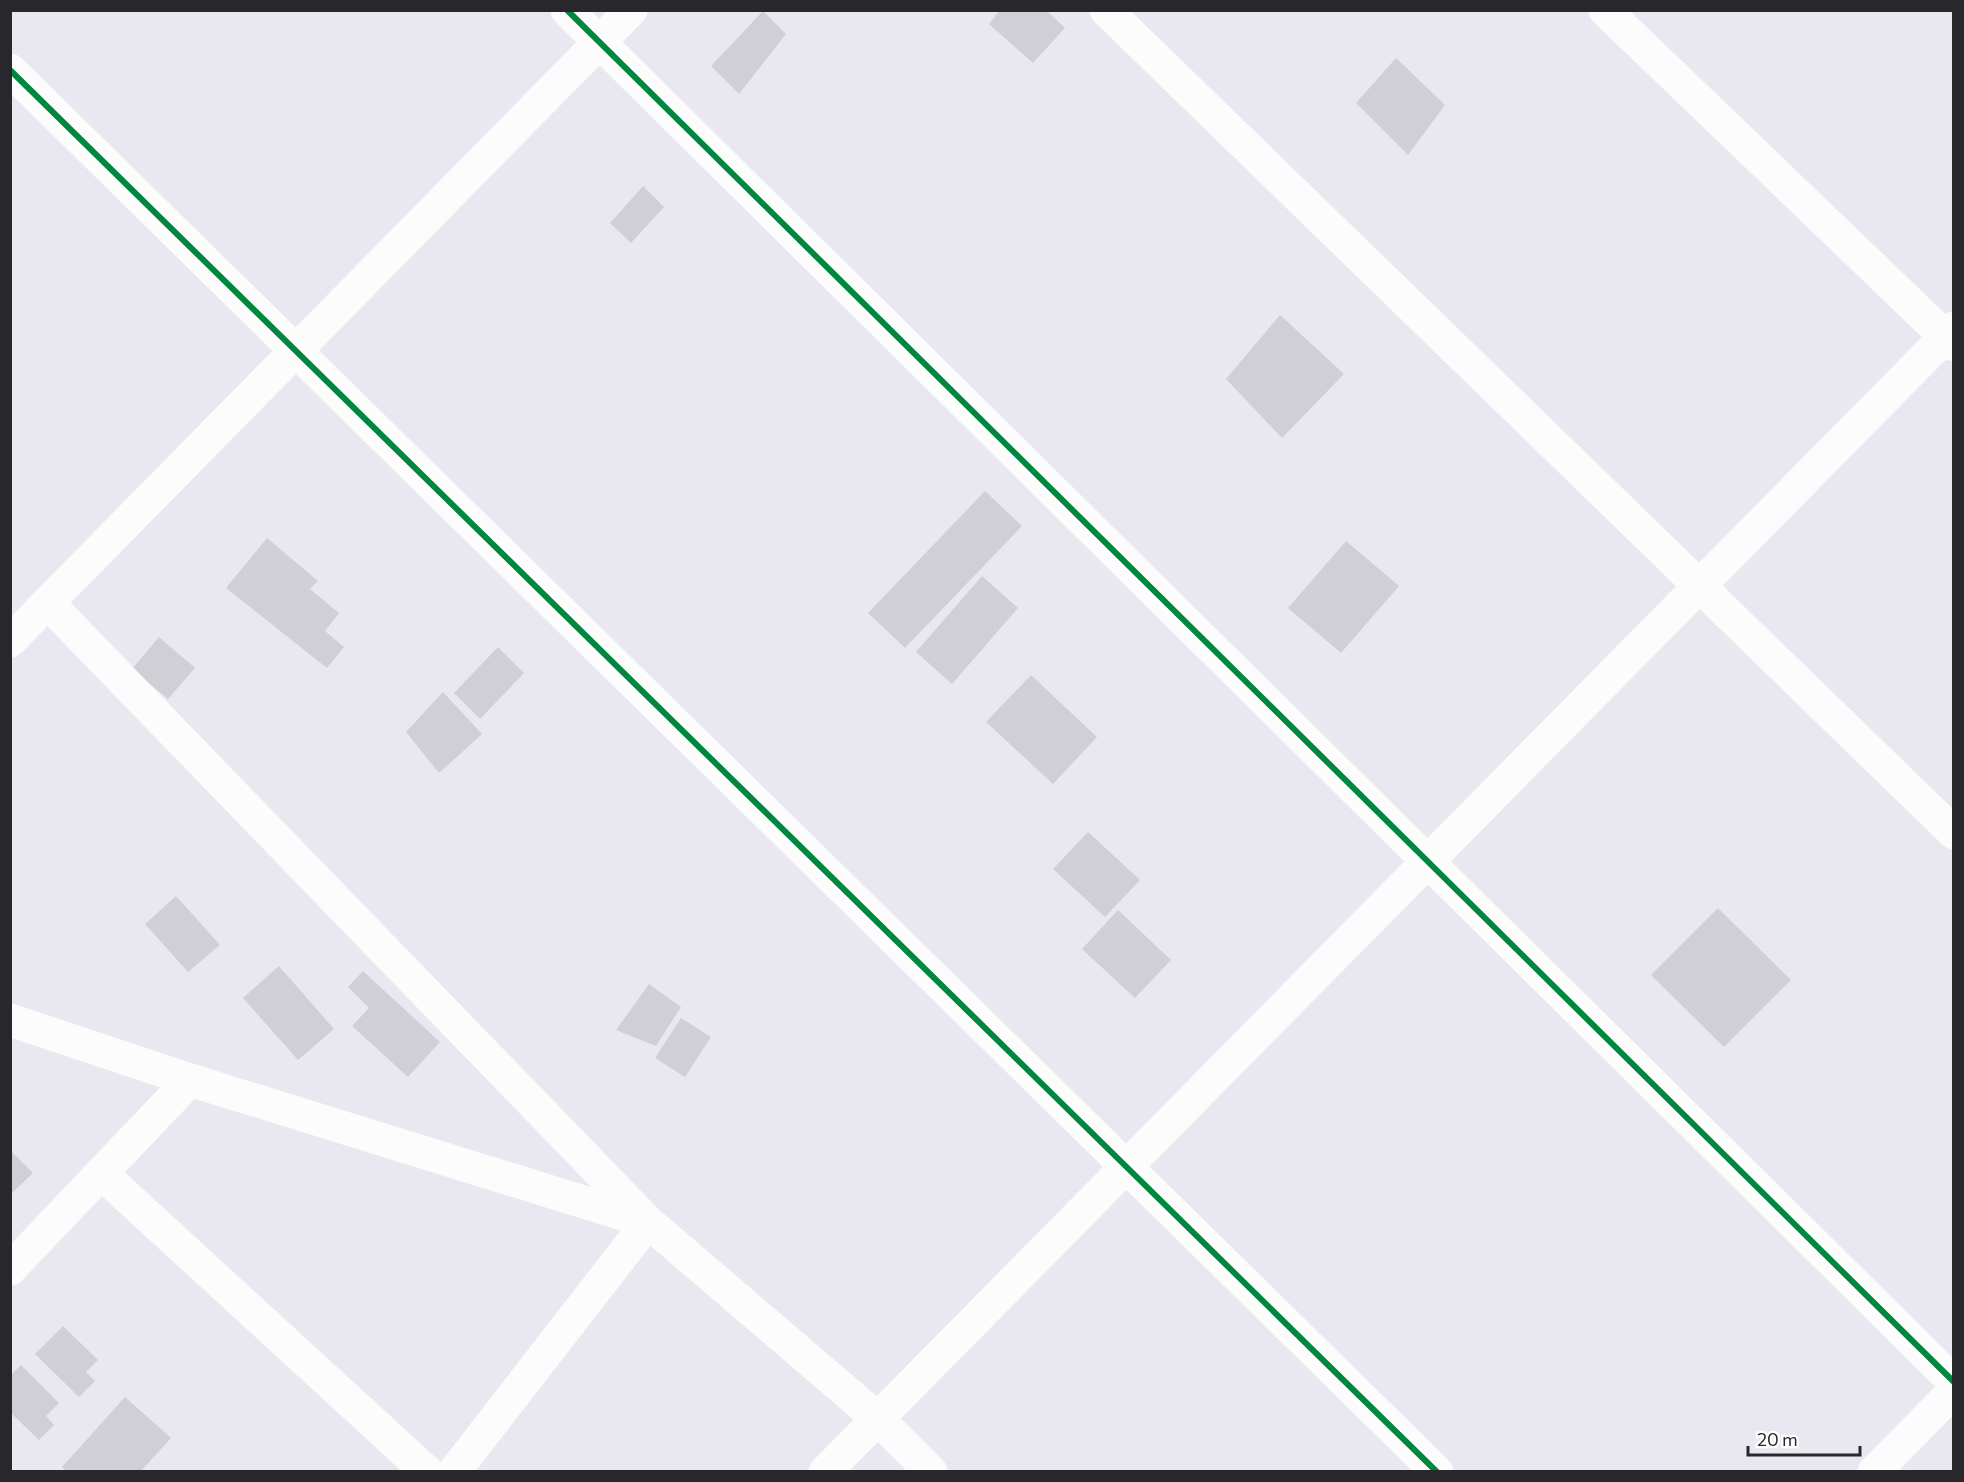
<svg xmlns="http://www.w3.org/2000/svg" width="1964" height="1482" viewBox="0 0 1964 1482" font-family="Commissioner,sans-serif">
<rect width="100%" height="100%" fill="#e9e8f0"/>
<!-- building -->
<path fill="#d0cfd5" d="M1000 10H1046L1065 28 1033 63 989 24Z
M763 11 786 34 739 94 711 66Z
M1396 58 1445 105 1408 155 1356 103Z
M643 186 664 207 631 243 610 223Z
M1280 315 1344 374 1282 438 1226 379Z
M985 491 1022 526 905 648 868 613Z
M267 538 318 581 310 589 339 613 325 631 344 647 327 668 226 588Z
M1346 541 1399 586 1341 653 1288 608Z
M982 576 1018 608 952 684 916 652Z
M159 637 195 668 168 699 132 669Z
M498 647 524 673 480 719 454 693Z
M1031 675 1097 737 1053 784 986 722Z
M443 692 482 734 439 773 406 732Z
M1088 832 1140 880 1105 917 1053 869Z
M176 896 220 945 188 972 145 924Z
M1718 908 1791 980 1724 1047 1651 975Z
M1118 910 1171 960 1135 998 1082 949Z
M279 966 334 1029 298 1060 243 998Z
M363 971 440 1042 408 1077 352 1026 369 1008 348 987Z
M649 984 681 1007 656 1046 616 1030Z
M681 1018 711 1037 685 1077 655 1058Z
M10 1150 33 1173 10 1195Z
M63 1326 98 1360 86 1372 95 1381 79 1397 35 1354Z
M21 1365 59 1403 46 1416 54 1425 39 1440 10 1412V1376Z
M125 1397 171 1438 140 1472H67L62 1467Z"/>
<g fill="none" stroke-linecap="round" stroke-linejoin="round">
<!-- minor -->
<path stroke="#fcfcfd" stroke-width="33" d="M567 10 1954 1382
M1106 10 1954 833
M1605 10 1954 345
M10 70 1437 1472
M48 603 648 1222 878 1419 931 1472
M10 641 631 10
M10 1020 190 1080 648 1222 454 1472
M101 1173 427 1472
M10 1269 190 1080
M825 1472 1954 328
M1874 1472 1954 1391"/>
<defs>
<path id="cycleway" d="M567 10 1954 1382
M10 70 1437 1472"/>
</defs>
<!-- cycleway casing -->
<use href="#cycleway" stroke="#fff" stroke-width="10"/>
<!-- cycleway -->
<use href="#cycleway" stroke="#00873e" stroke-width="6"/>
</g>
<!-- border -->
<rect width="1964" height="1482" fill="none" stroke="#27272c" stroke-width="24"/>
<!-- scale -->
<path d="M1748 1446v9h112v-9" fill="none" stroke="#27272c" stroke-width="3"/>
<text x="1757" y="1446" font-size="18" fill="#27272c" stroke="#ffffff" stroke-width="4.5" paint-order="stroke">20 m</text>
</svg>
